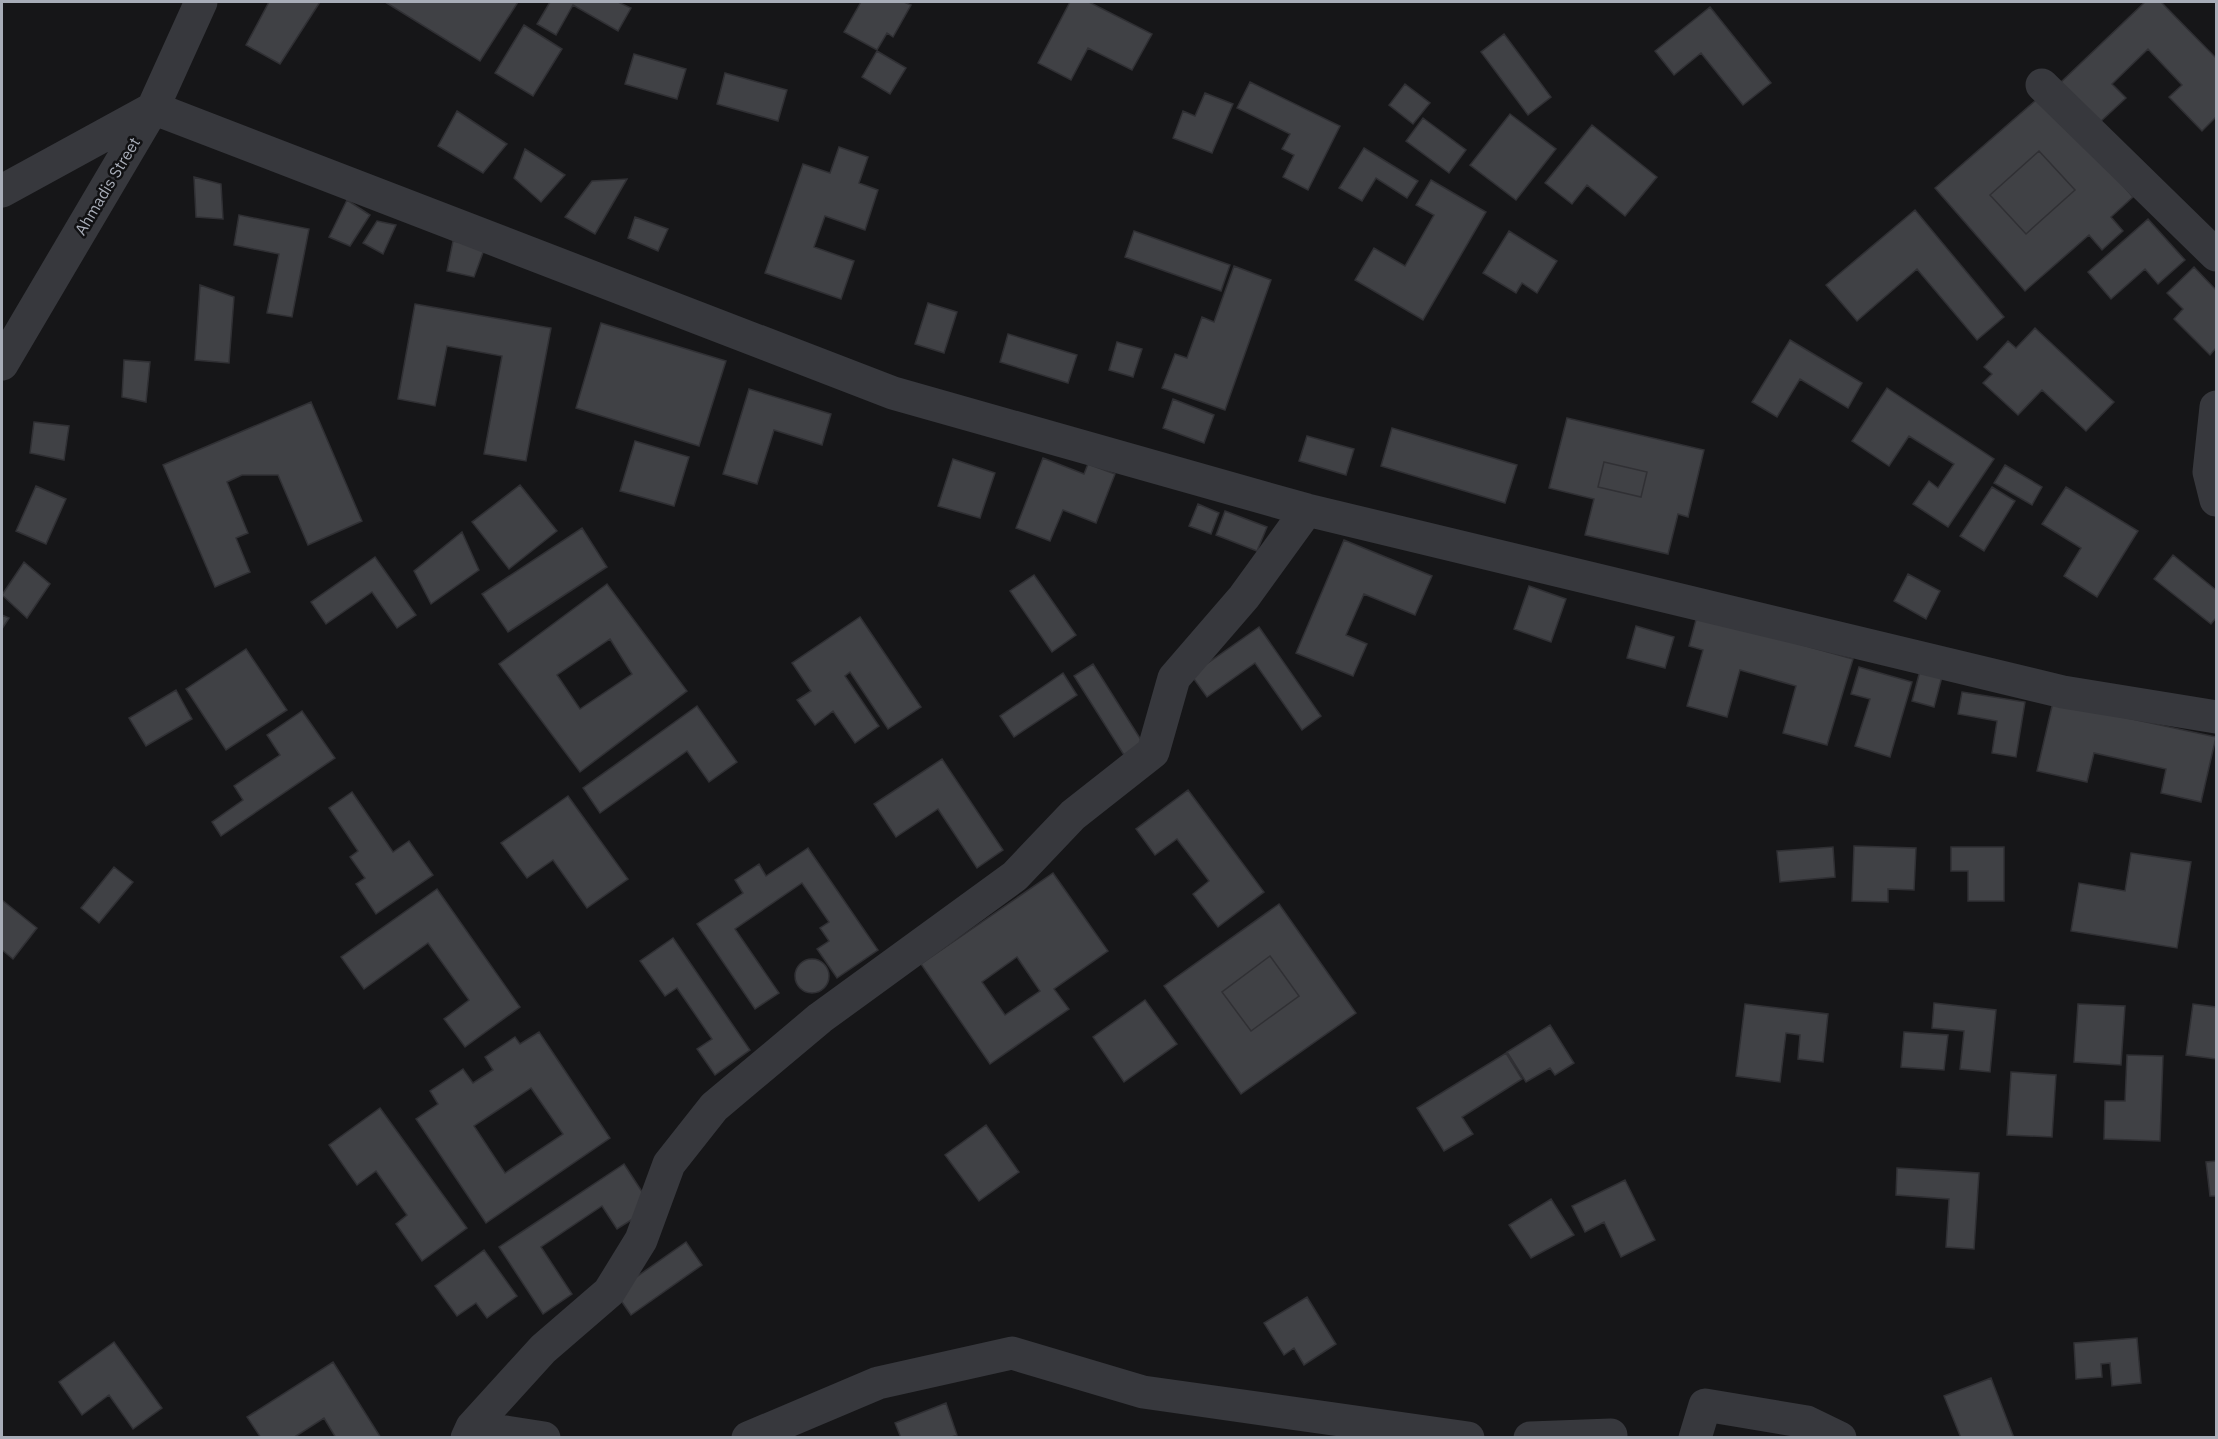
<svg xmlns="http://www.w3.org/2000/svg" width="2218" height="1439" viewBox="0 0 2218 1439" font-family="'IBM Plex Sans',sans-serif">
<rect width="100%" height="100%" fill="#161618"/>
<!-- building -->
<path fill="#404145" stroke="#303034" stroke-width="1.5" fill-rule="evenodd" d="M269 2H320L280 64 246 45Z
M385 2H518L480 61Z
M550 2H618L631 8 618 31 573 5 556 35 537 24Z
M861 2H904L911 5 893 37 887 33 877 50 844 32Z
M1070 2H1089L1152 34 1132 70 1088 48 1071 80 1038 63Z
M2145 2H2161L2216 58V117L2202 131 2169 97 2182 85 2148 49 2112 84 2126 98 2099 123 2060 83Z
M1710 7 1771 83 1743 105 1701 53 1674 75 1655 51Z
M524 25 562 49 533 96 495 73Z
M1504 34 1551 97 1528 115 1481 52Z
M877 51 906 68 890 94 862 77Z
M634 54 686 69 677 99 625 84Z
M725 73 787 90 778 121 717 104Z
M1250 82 1340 126 1308 190 1283 177 1294 155 1282 149 1290 134 1237 108Z
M1405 84 1430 103 1413 124 1389 105Z
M1205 93 1233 104 1212 153 1173 138 1183 111 1195 116Z
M2043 94 2133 197 2111 217 2123 231 2102 250 2089 235 2025 291 1935 188ZM2039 151 2075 190 2026 234 1990 195Z
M457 111 507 144 483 173 438 146Z
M1510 114 1556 149 1516 200 1470 165Z
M1423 118 1466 150 1449 173 1406 141Z
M1592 125 1657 177 1625 216 1587 185 1572 204 1545 183Z
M839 147 868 157 859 183 878 190 865 230 825 216 814 247 854 261 841 299 765 273 803 164 830 173Z
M1364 148 1418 181 1407 198 1376 178 1362 201 1339 188Z
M525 149 565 175 541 202 514 178Z
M2039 151 2075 190 2026 234 1990 195Z
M194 177 221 184 223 219 196 217Z
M627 179 595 234 565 217 592 181Z
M1431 180 1486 212 1423 320 1355 280 1374 248 1405 266 1434 215 1416 205Z
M347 200 370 215 350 246 329 237Z
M1915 210 2004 317 1977 340 1917 269 1857 321 1826 285Z
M239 215 309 229 292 317 267 313 279 254 234 245Z
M635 217 668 229 658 251 628 238Z
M2148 219 2185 260 2158 284 2145 269 2111 299 2088 272Z
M377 221 396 225 383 254 363 243Z
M1134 231 1230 265 1221 291 1125 257Z
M1509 231 1557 261 1537 293 1522 283 1516 293 1483 273Z
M453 241 485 247 474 277 447 271Z
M1234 266 1271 280 1225 410 1162 388 1175 354 1187 358 1202 317 1214 322Z
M2194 267 2216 290V348L2210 355 2174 319 2183 309 2167 293Z
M200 285 234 297 229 363 195 360Z
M928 303 957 312 944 353 915 344Z
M415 304 551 328 526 461 484 454 502 356 447 346 435 406 398 399Z
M601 323 726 361 699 446 576 408Z
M2035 328 2114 402 2086 431 2042 390 2018 415 1983 383 1992 374 1984 367 2008 341 2016 348Z
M1008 334 1077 355 1068 383 1000 362Z
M1790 340 1862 383 1848 408 1800 379 1777 417 1752 402Z
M1117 342 1142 349 1133 377 1109 370Z
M124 360 150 362 146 402 122 397Z
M1887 388 1994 459 1948 527 1913 504 1929 481 1938 488 1954 464 1909 436 1889 466 1852 441Z
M749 389 831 414 822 445 774 430 757 484 723 474Z
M1173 399 1214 415 1204 443 1163 428Z
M311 402 362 521 308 545 278 475H242L227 482 248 533 236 538 250 572 215 587 163 465Z
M1567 418 1704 450 1688 517 1678 514 1668 554 1585 535 1594 499 1549 488ZM1604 462 1647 472 1641 497 1598 487Z
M34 422 69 426 64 460 30 453Z
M1392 428 1517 465 1505 503 1381 466Z
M1307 436 1354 449 1346 475 1299 461Z
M635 441 689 457 674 506 620 491Z
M1043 458 1084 474 1088 464 1115 474 1096 523 1063 510 1050 541 1016 528Z
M953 459 995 473 980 518 938 506Z
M1604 462 1647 472 1641 497 1598 487Z
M2005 465 2042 487 2032 505 1994 483Z
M520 485 557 531 509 569 472 522Z
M36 486 66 499 46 544 16 531Z
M1992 487 2015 501 1984 551 1960 536Z
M2066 487 2138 531 2097 597 2064 576 2081 548 2042 524Z
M1198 504 1219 513 1211 534 1189 526Z
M1225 511 1267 527 1257 551 1216 535Z
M582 528 607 567 508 632 482 594Z
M462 532 479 570 431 604 414 571Z
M1344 540 1432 576 1415 615 1364 594 1346 635 1367 644 1353 676 1296 653Z
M2173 555 2216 590V618L2211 624 2154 579Z
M375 557 416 615 397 628 372 592 326 624 311 602Z
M24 562 50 584 27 618 2 595Z
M1908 574 1940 591 1926 619 1894 601Z
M1034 575 1076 635 1052 652 1010 591Z
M607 584 687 691 580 772 499 664ZM610 639 632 674 580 709 557 675Z
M1529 586 1566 599 1551 642 1514 629Z
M2 615 9 618 2 629Z
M1697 616 1853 659 1827 745 1783 733 1796 686 1740 670 1727 717 1687 706 1703 650 1689 646Z
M860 617 921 707 888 729 850 672 845 676 879 726 855 743 833 711 815 725 797 700 811 691 792 663Z
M1636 626 1674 637 1665 668 1627 658Z
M1259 627 1321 716 1302 730 1255 663 1207 697 1191 675Z
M246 649 287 710 226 750 186 689Z
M1093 664 1143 743 1124 755 1074 676Z
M1859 667 1912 682 1890 757 1855 746 1870 699 1851 694Z
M1921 667 1943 673 1934 707 1912 701Z
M1063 673 1077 695 1014 737 1000 716Z
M176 690 192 719 146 746 129 718Z
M1962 692 2025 702 2016 757 1992 753 1997 721 1958 714Z
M2053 702 2216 737 2201 802 2161 793 2166 769 2094 753 2087 782 2037 771Z
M697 706 737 762 709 782 687 751 600 813 583 788Z
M302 711 335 758 221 836 212 822 243 800 234 786 280 755 267 735Z
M942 759 1003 850 977 868 938 809 896 837 874 804Z
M1188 790 1264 892 1218 927 1193 894 1209 881 1177 839 1155 855 1136 829Z
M352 792 393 852 409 841 433 875 376 914 356 884 365 878 350 857 358 851 329 808Z
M568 796 628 879 587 908 553 860 527 878 501 843Z
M1854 846 1916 848 1914 890 1888 889V902L1852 901Z
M1833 847 1835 877 1780 882 1777 851Z
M1951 847H2004V901H1968V871H1951Z
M808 848 878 950 837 978 817 949 829 941 820 928 829 922 802 883 735 929 779 993 755 1009 697 924 743 893 735 880 759 864 766 876Z
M2131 853 2191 862 2177 948 2071 931 2079 883 2125 891Z
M114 867 133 882 99 923 81 908Z
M1053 873 1108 951 1054 989 1069 1009 990 1064 921 964ZM1017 957 1040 991 1005 1015 982 982Z
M437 889 520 1007 465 1047 444 1019 469 1000 428 943 364 989 341 957Z
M2 900 37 928 13 959 2 950Z
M1279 904 1356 1013 1241 1094 1164 986ZM1270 956 1299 996 1251 1031 1222 992Z
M673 938 750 1050 715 1075 697 1049 712 1039 677 988 665 996 640 961Z
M1270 956 1299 996 1251 1031 1222 992Z
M795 976a17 17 0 1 1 34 0a17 17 0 1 1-34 0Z
M1145 1000 1177 1044 1124 1082 1093 1037Z
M1934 1003 1996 1010 1990 1072 1960 1069 1964 1031 1932 1028Z
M1745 1004 1828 1014 1823 1062 1798 1059 1800 1035 1786 1033 1780 1082 1736 1076Z
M2078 1004 2125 1006 2121 1065 2074 1062Z
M2193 1004 2216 1007V1059L2186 1055Z
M1550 1025 1574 1063 1555 1075 1550 1068 1526 1082 1507 1052Z
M539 1032 610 1138 486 1223 416 1119 438 1104 430 1091 463 1069 473 1083 493 1070 485 1057 515 1037 520 1044ZM531 1088 563 1134 505 1173 474 1126Z
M1904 1032 1948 1035 1944 1070 1901 1067Z
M1506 1053 1522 1079 1462 1117 1473 1134 1444 1151 1417 1108Z
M2127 1055 2163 1056 2160 1141 2104 1139 2105 1101H2125Z
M2011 1072 2056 1075 2052 1137 2007 1135Z
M380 1108 467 1228 422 1261 396 1224 407 1215 376 1171 357 1185 329 1145Z
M986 1125 1019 1172 979 1201 945 1155Z
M2216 1161V1196H2210L2206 1162Z
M624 1164 652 1207 617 1229 602 1206 541 1247 572 1294 543 1314 499 1247Z
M1897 1168 1979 1173 1974 1249 1946 1247 1949 1199 1896 1195Z
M1625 1180 1655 1240 1621 1257 1604 1222 1585 1232 1572 1206Z
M1551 1199 1574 1235 1531 1258 1509 1225Z
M686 1242 702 1265 631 1315 615 1292Z
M484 1250 517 1296 487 1318 476 1303 457 1316 435 1286Z
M1307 1297 1336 1344 1304 1365 1294 1348 1284 1355 1264 1323Z
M2137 1338 2141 1383 2112 1386 2110 1363 2101 1364 2102 1377 2076 1379 2074 1343Z
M114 1342 162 1408 133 1429 109 1395 82 1415 59 1382Z
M333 1362 381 1438H336L324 1418 293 1438H261L247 1417Z
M1991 1378 2014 1438H1961L1944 1396Z
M946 1403 957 1435 949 1438H901L895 1423Z"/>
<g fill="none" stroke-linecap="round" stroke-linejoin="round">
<!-- street -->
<path stroke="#37383d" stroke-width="33" d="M2042 85 2216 255
M153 108 893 393 1307 510 2063 692 2216 717
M2 191 150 110
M2 364 153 108 201 2
M2216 407 2209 472 2216 500
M472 1427 544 1438
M467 1438 472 1427 543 1349 609 1292 641 1240 669 1164 714 1107 820 1018 1015 876 1073 815 1153 752 1174 678 1244 597 1307 510
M748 1438 878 1383 1012 1353 1143 1392 1468 1438
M1530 1438 1611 1435
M1695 1438 1705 1405 1807 1422 1840 1438"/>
</g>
<g text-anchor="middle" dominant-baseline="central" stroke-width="5" stroke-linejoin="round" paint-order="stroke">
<!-- street labels -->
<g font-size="16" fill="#a8adb8" stroke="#111113">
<text transform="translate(107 186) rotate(-59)">Ahmadis Street</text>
</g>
</g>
<!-- border -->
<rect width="2218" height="1439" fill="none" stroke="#a8adb8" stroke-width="6"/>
</svg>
